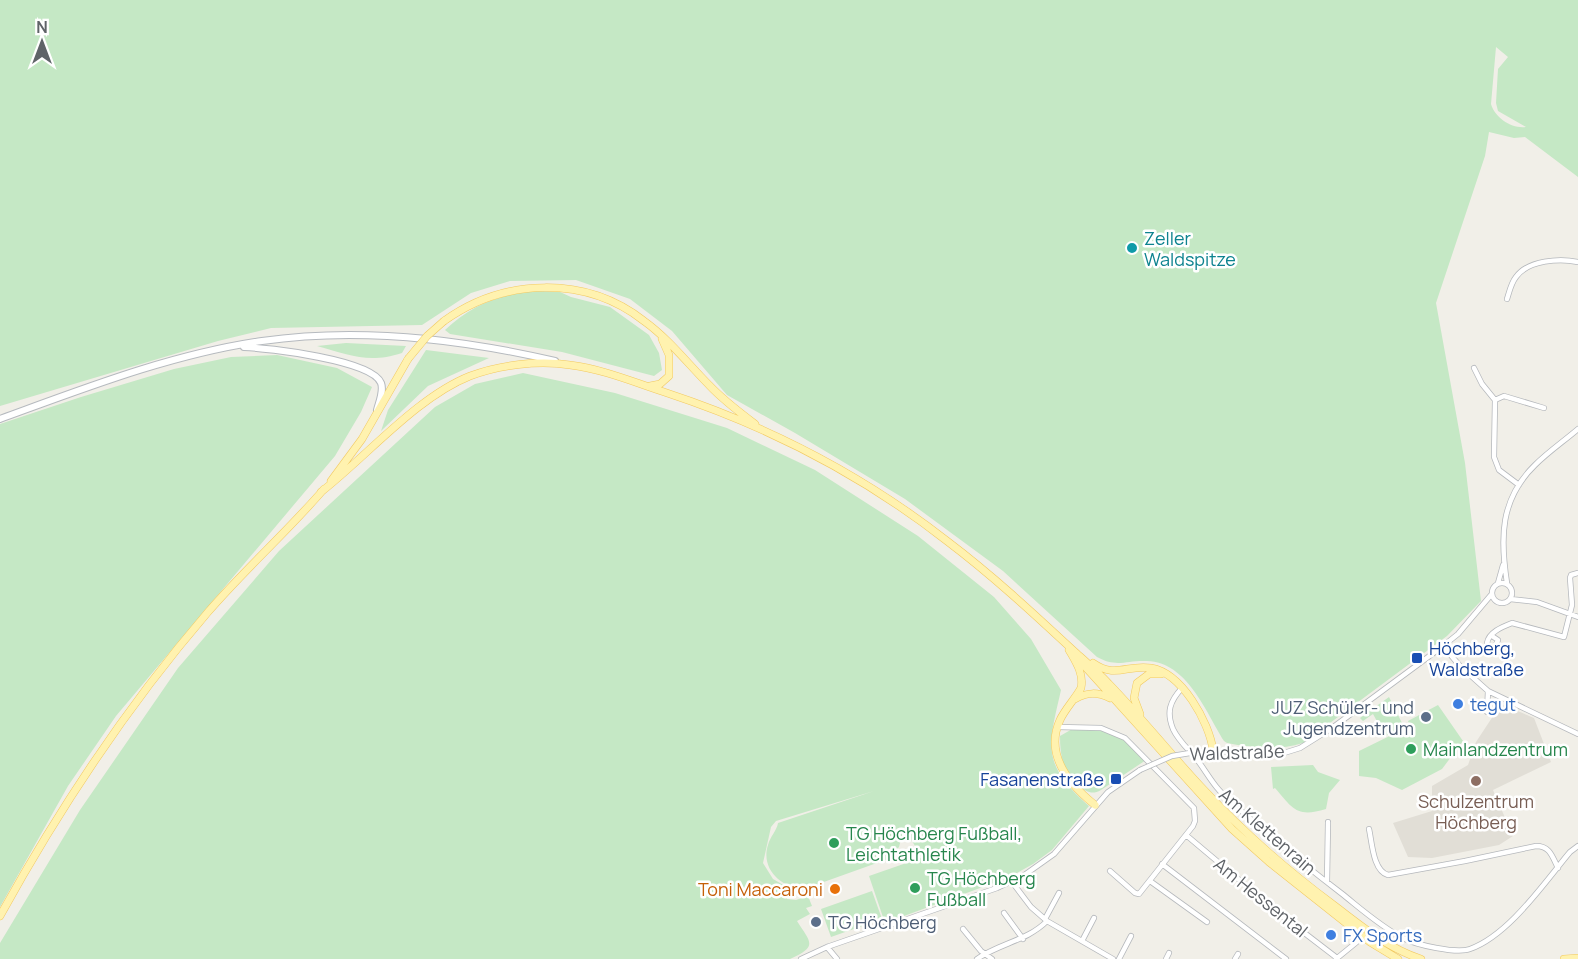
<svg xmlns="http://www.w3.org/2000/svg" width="1578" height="959" font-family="Manrope,sans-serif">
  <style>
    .education { fill: #e1ded6 }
    .green { fill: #c5e8c5; fill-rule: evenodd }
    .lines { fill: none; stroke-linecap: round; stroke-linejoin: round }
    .street-casing { stroke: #b5b8bc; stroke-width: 6 }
    .secondary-casing { stroke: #b6babf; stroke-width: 8 }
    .primary-casing { stroke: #f2c960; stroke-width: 8 }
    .street { stroke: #fff; stroke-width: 4.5 }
    .secondary { stroke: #fff; stroke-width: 6 }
    .primary { stroke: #fff2af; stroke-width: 7 }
    .street-bridge-casing { stroke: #b5b8bc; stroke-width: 6; stroke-linecap: butt }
    .primary-bridge-casing { stroke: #f2c960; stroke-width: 8; stroke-linecap: butt }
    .street-bridge { stroke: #fff; stroke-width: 4.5 }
    .primary-bridge { stroke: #fff2af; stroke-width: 7 }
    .culture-dot { fill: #0f9aa8; stroke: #fff; stroke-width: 2 }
    .transit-dot { fill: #1a4fb4; stroke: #fff; stroke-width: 2 }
    .shop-dot { fill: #3f7fe0; stroke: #fff; stroke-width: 2 }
    .service-dot { fill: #5c6f8a; stroke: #fff; stroke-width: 2 }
    .leisure-dot { fill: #2e9e5b; stroke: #fff; stroke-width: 2 }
    .education-dot { fill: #8d6e63; stroke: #fff; stroke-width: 2 }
    .food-dot { fill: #e8710a; stroke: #fff; stroke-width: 2 }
    .labels { text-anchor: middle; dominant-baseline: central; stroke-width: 5; stroke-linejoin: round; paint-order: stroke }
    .culture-label { font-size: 18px; fill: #0d838f; stroke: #fff; text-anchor: start }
    .transit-label { font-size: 18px; fill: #164399; stroke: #fff; text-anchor: start }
    .shop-label { font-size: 18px; fill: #366cbe; stroke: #fff; text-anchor: start }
    .service-label { font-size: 18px; fill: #4e5e75; stroke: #fff; text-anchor: end }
    .leisure-label { font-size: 18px; fill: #27864d; stroke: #fff; text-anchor: start }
    .street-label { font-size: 18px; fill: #5f6368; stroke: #fff }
    .education-label { font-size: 18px; fill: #785e54; stroke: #fff }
    .food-label { font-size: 18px; fill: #c56008; stroke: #fff; text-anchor: end }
  </style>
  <rect width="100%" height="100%" fill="#f1efe8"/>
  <path class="education" d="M1501 704 1534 718 1551 762 1493 790 1513 836 1499 845 1432 858 1408 857 1393 823 1432 811V786L1468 765 1476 742Z"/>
  <path class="green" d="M0 0H1578V177L1525 137 1514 138 1489 132 1485 156 1436 303 1465 463 1481 601 1447 636 1303 743C1277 751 1253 748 1227 743L1224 741C1206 712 1187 662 1147 661 1126 660 1117 668 1097 657L1003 571 905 499 795 433 727 395 672 331 630 299 576 280 510 281 471 293 422 325 271 328 218 341 0 406ZM1496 47 1508 57 1498 69 1496 103 1498 111 1526 127C1512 129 1495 118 1491 104Z
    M536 291 560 292 571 297 610 307 649 335 659 353 662 370 654 376 562 352 450 334 445 330C471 305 500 294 536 291Z
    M346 343 406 346 402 353C368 364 350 355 317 346Z
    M426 350 489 358 428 386 381 431 388 410Z
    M277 355 337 368 372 387 361 412 335 456 116 716 68 786 0 907V424L81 397 174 369 231 357Z
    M523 373 615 393 727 428 815 470 918 536 994 597 1031 639 1061 690C1048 747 1041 764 1089 806L1052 850 1033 864 1010 877 885 923 869 876 938 852V849L920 854 904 828 899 847 888 859 807 888C783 890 760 870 768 845 770 837 777 830 778 823L874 791 776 821 771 827 763 863 773 879 787 887V899L796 900 808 896 812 906 806 908 810 914 797 921C811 943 818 946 790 959H0V943L80 810 178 668 279 551 435 407 475 384Z
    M1389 697 1404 727 1385 736 1373 714 1363 721 1360 718Z
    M1438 705 1463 741 1442 769 1402 790 1376 778 1359 776V751L1410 726 1408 721Z
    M1074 728C1116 728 1115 732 1146 760L1101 790C1092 795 1087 792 1079 786 1063 773 1060 756 1060 736Z
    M1313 765 1318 772 1340 780 1329 793 1326 809C1297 818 1293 809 1275 788L1273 789 1271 767Z
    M872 891 882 919 831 937 821 909Z"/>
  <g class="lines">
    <defs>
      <path id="street" d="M1507 299C1509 293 1511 283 1516 277 1528 260 1560 258 1578 262
        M1474 368 1482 384 1495 400
        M1519 485 1499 470 1494 457 1495 400 1504 396 1544 408
        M1492 593a10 10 0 1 1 20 0a10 10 0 1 1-20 0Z
        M1498 583 1503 565
        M1507 583C1500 538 1500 499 1535 465 1548 452 1564 441 1578 429
        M1510 599 1537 602 1578 617
        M1492 636 1498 640 1495 647H1490L1487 643C1489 632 1502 627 1512 623L1564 637 1572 605 1570 578 1571 575 1578 573
        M1443 646 1460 666 1488 691 1578 734
        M1182 688C1170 701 1166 712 1173 729 1178 740 1187 748 1195 757 1204 768 1210 780 1219 790 1229 802 1242 811 1253 821 1281 846 1311 870 1341 893 1360 908 1381 927 1403 938 1416 945 1457 954 1470 949 1509 935 1544 883 1570 852L1578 846
        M1487 712 1488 691
        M1058 727 1101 728 1125 738 1194 808 1195 821 1193 826 1139 894 1135 893 1110 871
        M1202 751 1284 753 1300 748 1332 728 1443 646 1458 634 1491 595
        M1369 829C1372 842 1373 871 1388 875L1465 861 1536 846C1550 846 1552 856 1558 868
        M1186 835 1281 915 1337 958
        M1162 864 1286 959
        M1150 881 1207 922
        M1012 882 1031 907 1047 921 1113 959
        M1327 882 1328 822
        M1004 913 1023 939
        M1045 919 1059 893
        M963 929 981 951 992 959
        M1082 941 1094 918
        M827 947 837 959
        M801 959 827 947 997 888 1023 876 1054 854 1108 792 1140 770
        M977 959C1000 943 1027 941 1047 921
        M1119 959 1131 936
        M1166 959 1169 953
        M1235 959 1238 954
        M1336 959 1363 937"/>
      <path id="secondary" d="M244 347C268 348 372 360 381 383 384 391 379 402 377 410
        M0 419C85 388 172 354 262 341 358 327 461 339 555 361"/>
      <path id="primary" d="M444 321C504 278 585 275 644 321 669 339 688 364 709 385 723 400 739 412 755 424
        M650 386 660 384 669 376V355L662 339
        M331 481 362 439 408 359
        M321 492C367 456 417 397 470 376 499 365 538 360 570 365 603 369 636 383 667 393 767 426 864 476 947 541 992 575 1033 613 1075 652 1086 662 1098 672 1109 684 1142 718 1171 755 1204 790 1244 833 1288 871 1335 906 1362 927 1388 948 1421 959
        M1069 650C1076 662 1084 674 1081 688 1075 699 1065 709 1060 720 1044 755 1070 785 1095 805
        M1079 660 1232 829 1269 862 1317 900 1370 942 1398 959
        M1093 663C1116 679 1127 664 1151 668 1182 673 1209 722 1213 750
        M1075 699C1088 692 1097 692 1110 698
        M1140 714 1134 698 1137 683 1149 674H1161
        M0 916C59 809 128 705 208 612 245 569 287 532 324 489
        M1564 959 1578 958"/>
    </defs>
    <use href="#street" class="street-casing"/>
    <use href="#secondary" class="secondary-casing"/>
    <use href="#primary" class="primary-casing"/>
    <use href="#street" class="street"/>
    <use href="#secondary" class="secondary"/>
    <use href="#primary" class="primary"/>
    <defs>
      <path id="street-bridge" d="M1140 770 1172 756 1202 751"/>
      <path id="primary-bridge" d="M408 359 427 336 444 321"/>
    </defs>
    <use href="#street-bridge" class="street-bridge-casing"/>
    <use href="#primary-bridge" class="primary-bridge-casing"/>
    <use href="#street-bridge" class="street-bridge"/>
    <use href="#primary-bridge" class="primary-bridge"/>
  </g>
  <circle class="culture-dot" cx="1132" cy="248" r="6"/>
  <g class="transit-dot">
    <rect x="1411" y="652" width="12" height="12" rx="3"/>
    <rect x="1110" y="773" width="12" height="12" rx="3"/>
  </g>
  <g class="shop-dot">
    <circle cx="1458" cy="704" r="6"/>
    <circle cx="1331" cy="935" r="6"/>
  </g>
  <g class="service-dot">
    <circle cx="1426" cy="717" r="6"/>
    <circle cx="816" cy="922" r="6"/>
  </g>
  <g class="leisure-dot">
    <circle cx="1411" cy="749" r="6"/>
    <circle cx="834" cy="843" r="6"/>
    <circle cx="915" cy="888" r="6"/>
  </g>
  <circle class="education-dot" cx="1476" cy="781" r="6"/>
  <circle class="food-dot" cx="835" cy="889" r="6"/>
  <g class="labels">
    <g class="culture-label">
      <text x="1144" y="238">Zeller<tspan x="1144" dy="21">Waldspitze</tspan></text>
    </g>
    <g class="transit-label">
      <text x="1429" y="648">Höchberg,<tspan x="1429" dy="21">Waldstraße</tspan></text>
      <text x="1104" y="779" text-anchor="end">Fasanenstraße</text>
    </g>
    <g class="shop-label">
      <text x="1470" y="704">tegut</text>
      <text x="1343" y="935">FX Sports</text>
    </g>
    <g class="service-label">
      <text x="1414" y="707">JUZ Schüler- und<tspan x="1414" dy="21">Jugendzentrum</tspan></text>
      <text x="828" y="922" text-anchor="start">TG Höchberg</text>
    </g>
    <g class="leisure-label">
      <text x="1423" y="749">Mainlandzentrum</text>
      <text x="846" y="833">TG Höchberg Fußball,<tspan x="846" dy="21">Leichtathletik</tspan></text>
      <text x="927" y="878">TG Höchberg<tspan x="927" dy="21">Fußball</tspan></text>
    </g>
    <g class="street-label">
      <text transform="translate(1237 752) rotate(-2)">Waldstraße</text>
      <text transform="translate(1268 831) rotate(41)">Am Klettenrain</text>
      <text transform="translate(1261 897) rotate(39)">Am Hessental</text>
    </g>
    <g class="education-label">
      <text x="1476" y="801">Schulzentrum<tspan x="1476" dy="21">Höchberg</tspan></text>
    </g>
    <g class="food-label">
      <text x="823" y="889">Toni Maccaroni</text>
    </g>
  </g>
  <g transform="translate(42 42)" stroke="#ffffff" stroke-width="4.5" paint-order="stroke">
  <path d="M0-4.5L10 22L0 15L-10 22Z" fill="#5f6368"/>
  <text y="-9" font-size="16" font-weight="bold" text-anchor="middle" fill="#5f6368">N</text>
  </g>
</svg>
